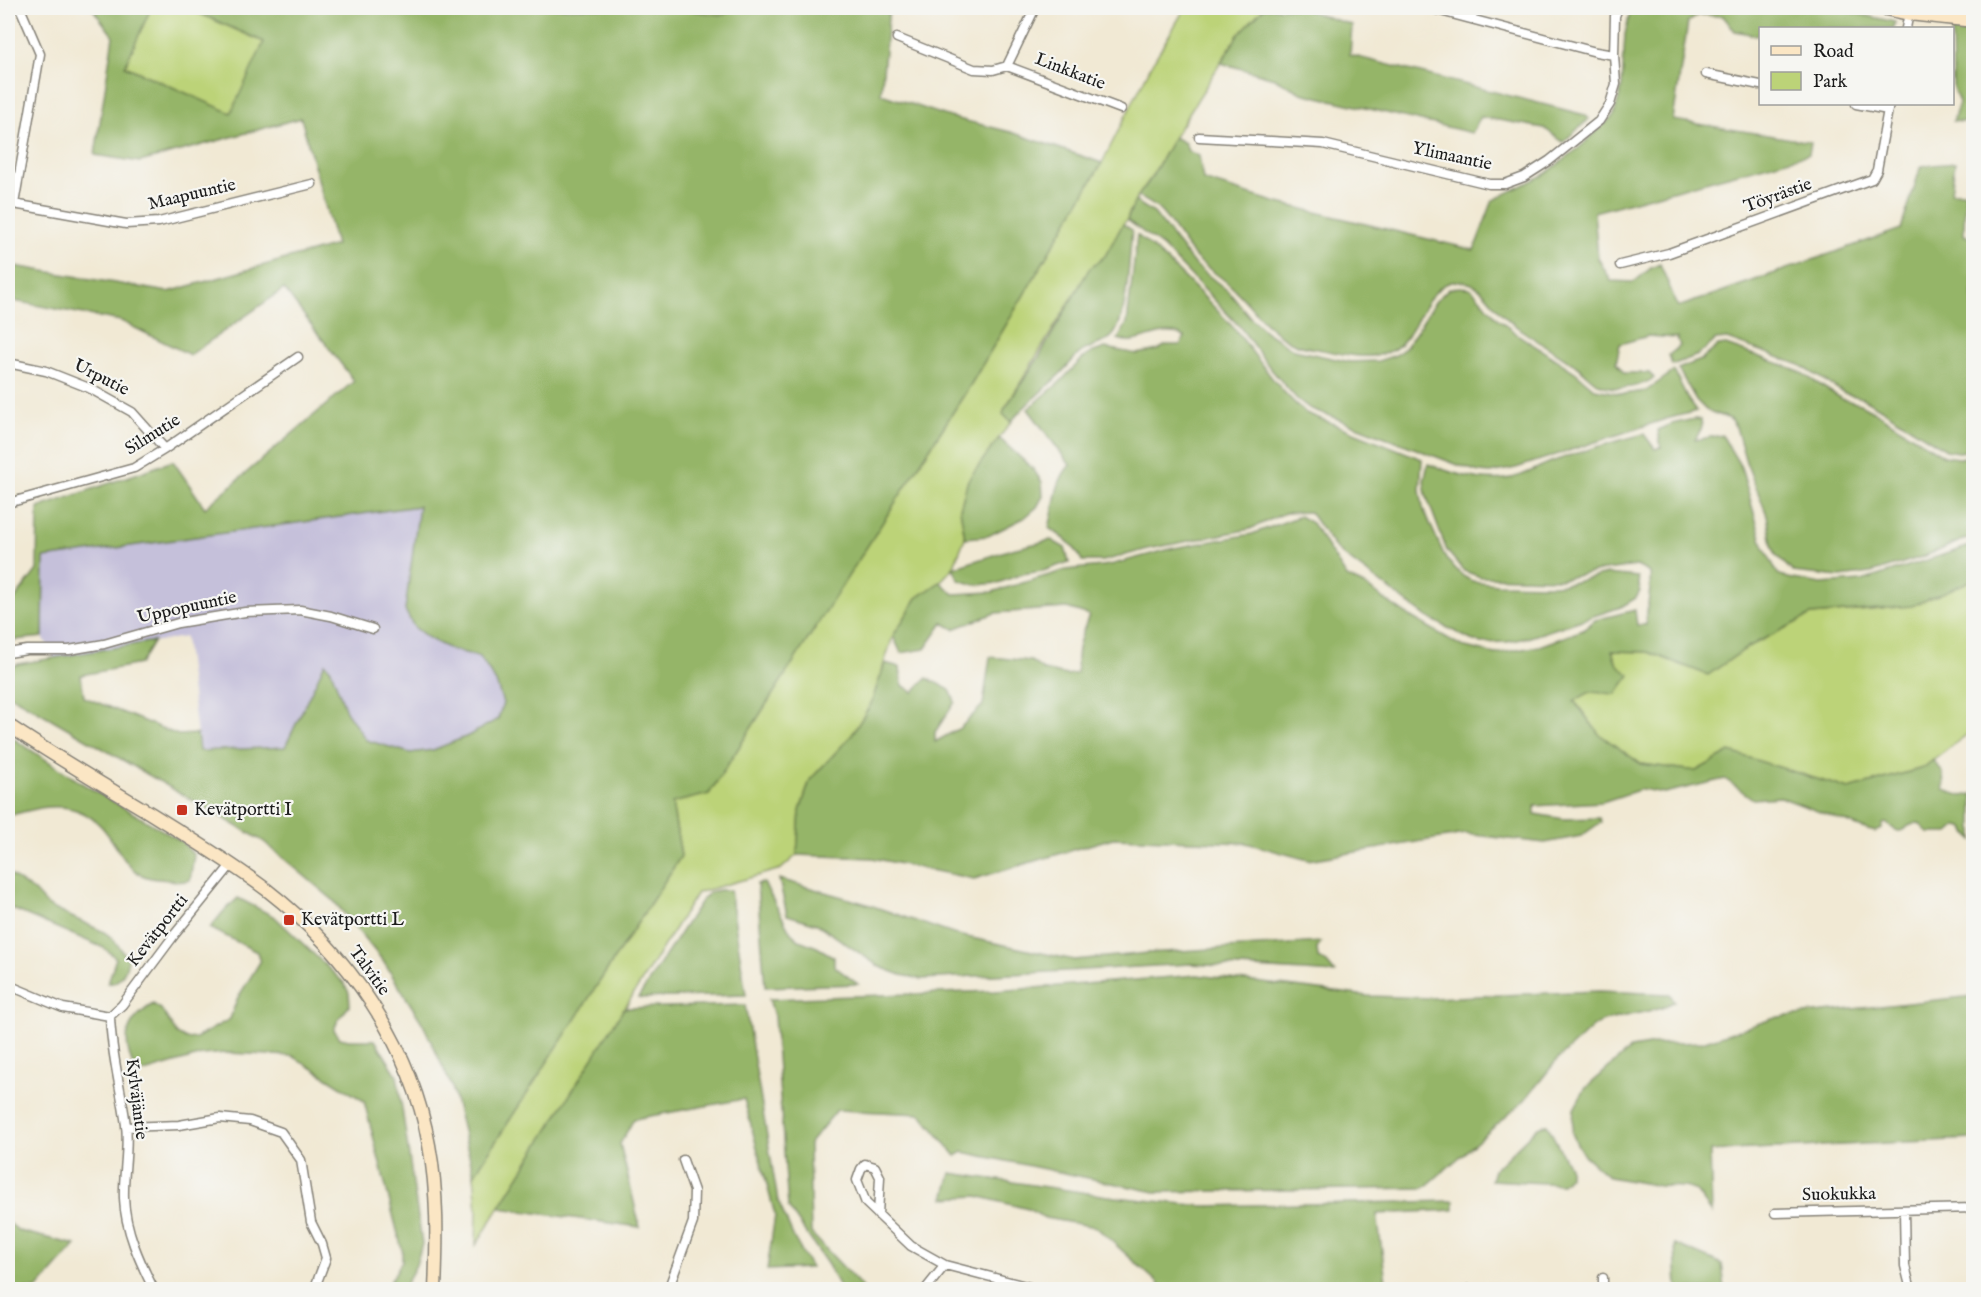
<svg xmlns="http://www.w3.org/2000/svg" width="1981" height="1297" font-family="'IM FELL English',serif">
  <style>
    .industrial { fill: #c5c0da }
    .green { fill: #bcd378; stroke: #6c784a; stroke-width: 1.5 }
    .forest { fill: #95b568; stroke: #586842; stroke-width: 1.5 }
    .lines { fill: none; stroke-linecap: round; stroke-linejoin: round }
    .street-casing { stroke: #868278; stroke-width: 11 }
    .secondary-casing { stroke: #868278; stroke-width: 15 }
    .street { stroke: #fff; stroke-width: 8 }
    .secondary { stroke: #fbe6c4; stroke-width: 12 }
    .poi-dot { fill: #c8321e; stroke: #f6f6f2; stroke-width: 2 }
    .labels { text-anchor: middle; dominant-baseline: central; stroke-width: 4.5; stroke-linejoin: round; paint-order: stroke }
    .street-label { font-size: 18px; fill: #1c1c1c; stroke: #f6f6f2 }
    .poi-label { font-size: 18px; fill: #1c1c1c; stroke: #f6f6f2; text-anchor: start }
  </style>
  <rect width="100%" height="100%" fill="#f6f6f2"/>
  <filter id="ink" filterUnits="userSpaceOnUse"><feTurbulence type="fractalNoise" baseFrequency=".0167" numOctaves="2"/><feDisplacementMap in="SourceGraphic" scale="12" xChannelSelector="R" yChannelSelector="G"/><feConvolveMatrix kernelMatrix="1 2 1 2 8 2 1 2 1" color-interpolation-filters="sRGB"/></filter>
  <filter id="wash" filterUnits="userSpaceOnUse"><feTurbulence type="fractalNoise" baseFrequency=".008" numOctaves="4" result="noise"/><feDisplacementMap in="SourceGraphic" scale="24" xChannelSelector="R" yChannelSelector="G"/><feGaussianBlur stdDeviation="1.35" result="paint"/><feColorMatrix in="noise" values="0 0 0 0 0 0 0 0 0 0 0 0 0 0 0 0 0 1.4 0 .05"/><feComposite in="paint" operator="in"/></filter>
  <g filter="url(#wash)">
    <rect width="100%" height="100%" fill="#f1e9d4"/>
    <path class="industrial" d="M420 506 405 610 450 649 480 656 496 682 504 703 498 719 468 736 433 750 410 753 366 740 346 711 331 670 285 747 199 751 185 637 54 657 43 637 44 558Z"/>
    <path class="green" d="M151 8H187L264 42 232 114 125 66Z
      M692 8H764L735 9 723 15 694 11Z
      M1185 8H1264L1238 35 1174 137 1150 179 1138 196 1128 215 1127 220 1123 224 1105 256 1089 270 1005 408 1004 414 1011 422 968 480 960 509 965 538 953 568 940 582 917 598 893 636 871 704 851 736 810 780 800 811 797 855 781 869 697 893 476 1245 477 1211 474 1175 681 856 672 803 709 794 971 384 1102 163 1152 64Z
      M1973 580V730L1923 768 1849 789 1730 752 1696 771 1641 764 1599 734 1574 700 1590 692 1617 664 1611 651 1648 652 1708 675 1748 647 1811 615 1882 609Z"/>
    <path class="forest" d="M92 8H151L125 66 231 113 264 42 187 8H692L694 11 723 15 735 9 764 8H889L881 94 950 117 1011 132 1102 163 971 384 709 794 672 803 681 856 474 1175 452 1087 423 1024 383 961 333 900 263 841 8 694V668L18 664 154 641 140 664 81 675 84 697 178 735 197 734 199 751 285 747 325 663 331 670 346 711 366 740 410 753 433 750 468 736 498 719 503 703 496 682 480 657 450 649 430 639 414 627 405 610 419 506 44 558 43 637 15 640 8 644V608L37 570 38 508 173 461 205 508 354 381 284 289 190 355 121 321 8 300V265L168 292 336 245 301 118 140 162 95 155 113 36Z
      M1264 8H1299L1352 25 1350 55 1585 115 1589 119 1563 142 1544 128 1481 117 1472 133 1301 93 1274 78 1221 63 1238 35Z
      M1631 8H1832L1895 22 1894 28H1760V36L1735 31 1723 16 1699 15 1688 22 1673 120 1811 142 1809 154 1594 212 1598 258 1611 281 1634 282 1651 268 1660 264 1678 307 1901 229 1921 166 1955 163 1951 192H1965L1964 235 1973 239V450L1959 452 1946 450 1878 407 1862 398 1844 393 1800 365 1727 339 1716 340 1698 355 1672 365 1669 355 1680 346 1677 338 1648 336 1620 344 1616 363 1624 373H1649L1654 378C1639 388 1614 392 1597 383 1590 379 1584 371 1576 366 1552 348 1523 335 1502 314 1492 304 1483 287 1469 283 1426 270 1421 334 1393 350 1371 362 1341 354 1318 349 1311 348 1302 347 1295 344 1268 332 1253 307 1232 287 1221 276 1207 269 1196 258 1182 243 1172 222 1157 208 1151 203 1144 200 1138 196L1150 180 1174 137 1185 143 1188 151 1199 156 1203 180 1274 202 1474 250 1493 200 1545 174 1580 147 1614 115 1622 86 1625 34Z
      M1952 29 1973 30V123L1953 121 1959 103 1953 87Z
      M1135 201 1154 213 1194 264 1228 291 1250 317 1266 332 1294 350 1350 362 1378 361 1396 355 1407 346 1435 302 1448 289 1459 287 1470 288 1478 296 1497 318 1517 334 1575 372 1595 389 1623 394 1646 391 1674 371 1689 401 1697 411 1666 419 1516 468 1490 473 1479 472 1458 465 1309 408 1296 398 1270 368 1240 327 1200 285 1163 247 1127 220Z
      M1123 224 1132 230C1129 255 1128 315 1114 334 1106 345 1089 345 1079 354 1071 361 1065 370 1057 377 1041 393 1025 404 1011 422L1003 414 1005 408 1039 357 1089 269 1105 256Z
      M1137 235C1163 255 1185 278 1208 301 1218 311 1228 321 1237 332 1259 360 1278 390 1306 413L1422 459 1420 490 1423 508 1446 559 1463 576 1472 581 1497 584 1554 585 1571 583 1606 574 1638 577 1640 591 1636 598 1621 607 1527 638 1507 642 1481 643 1471 640 1427 617 1343 555 1333 545 1310 512 1285 513 1250 529 1148 549 1103 561H1082C1075 545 1063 537 1049 528 1055 507 1054 482 1070 465L1028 409 1060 382 1083 358 1091 353 1105 348 1137 354 1158 350 1166 345H1180L1185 337C1160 323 1141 348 1118 339L1127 323Z
      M1726 345 1797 370 1842 399 1860 404 1875 412 1944 456 1959 458 1973 456V538L1963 540 1925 556 1871 573 1840 577 1793 572 1776 555 1772 545 1767 515 1746 462 1736 427 1730 419 1706 410 1696 400 1678 369 1701 360 1718 346Z
      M1694 419 1701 420 1702 427 1695 440 1722 435 1741 467 1763 545 1778 574 1788 578 1821 584 1862 581 1973 545V580L1912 606 1811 615 1748 647 1708 675 1648 652 1612 651 1617 664 1630 675 1616 694 1590 692 1574 701 1599 734 1641 764 1696 771 1730 752 1849 789 1923 768 1933 760 1943 773 1944 790 1962 796 1973 794V840L1963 827 1957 826 1949 833H1928L1919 823C1899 825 1906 840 1886 823L1883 824 1882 829 1876 832 1868 830 1780 797 1753 799 1725 779 1664 793 1642 789 1602 802 1535 806V814L1564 819 1599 818 1601 822 1581 836 1545 843 1465 834 1308 860 1246 843 1113 838 974 879 872 858 797 855 800 811 810 780 851 736 871 704 885 663 900 667 902 685 913 692 927 678 950 690 955 702 935 732V742L960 728 983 705 990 657 1031 661 1043 670 1067 675 1077 673C1076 645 1080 640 1089 615L1067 608 995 613 954 629 943 623 925 649 901 653 893 636 917 598 940 582 954 594 992 592 1066 570 1110 565 1174 548 1252 534 1300 516 1312 523 1347 577 1364 585 1406 614 1461 646 1495 654 1539 646 1583 630 1595 620 1635 610 1637 625H1646C1646 607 1652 591 1650 573L1637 566 1604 570 1562 579 1481 577 1464 571 1447 551 1426 495 1424 481 1428 464C1452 473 1478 482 1504 479 1521 478 1535 468 1551 462 1582 451 1612 442 1644 434L1655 449 1661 447 1658 430 1672 424Z
      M999 438 1033 469 1042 482 1043 496 1037 507 1024 518 988 536 965 538 960 509 968 480Z
      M1051 540 1065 548 1069 562 1043 571 1022 574 998 583 975 585 959 580 953 568 1012 549Z
      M8 735 83 784 181 841 194 855 190 880C182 883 175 881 167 880 160 879 151 879 144 876 115 864 116 824 76 810 52 802 31 810 8 816Z
      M8 873 34 891 45 903 52 908 104 932 112 938 128 958C127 969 120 985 108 983L116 958 104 948 8 907Z
      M779 879 867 904 953 934 1074 960 1148 953 1321 942 1317 948 1318 958 1327 963 1335 973 1191 964 922 979 901 975 880 967 817 924 787 915Z
      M764 883 791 933 799 940 817 947 834 957V966L858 984 765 987 757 884Z
      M720 890H730L746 995 638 998 701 901 710 892Z
      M238 898 275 917 344 983 349 993 350 1005 338 1020 334 1030 340 1038 349 1040H375L397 1075 422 1244 416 1265 403 1289H386L402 1261V1250L364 1101 293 1056 226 1053 202 1055 144 1072 135 1071C122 1040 123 1023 153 1004L161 1009 177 1034 186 1039 196 1038 230 1019 237 999 260 962 257 952 210 928 223 912Z
      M1197 975 1368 996 1432 998 1599 991 1670 994 1674 1001 1662 1008 1603 1021 1594 1026 1557 1060 1524 1101 1424 1188 1155 1192 963 1152 956 1156 921 1114 837 1110 809 1144 811 1233 864 1289H840L828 1265 788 1207 774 1016 769 999 996 991Z
      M1973 996V1139L1710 1151 1712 1213 1696 1191 1685 1187 1660 1186 1609 1177 1583 1154 1577 1144 1572 1133 1574 1109 1585 1089 1631 1048 1655 1044 1702 1042 1778 1017Z
      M745 1005 778 1201 794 1238 811 1268 767 1270 775 1215 744 1099 634 1119 620 1144 640 1227 499 1208 624 1008Z
      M1547 1124 1569 1167V1177L1562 1184 1491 1180 1494 1170 1538 1127Z
      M951 1173 1115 1197 1203 1206 1454 1201V1210L1377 1214 1387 1289H1161L1158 1283 1096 1227 1045 1218 1028 1209 977 1196 944 1198Z
      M8 1222 19 1231 76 1245 37 1289H8Z
      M1675 1244 1722 1264 1725 1289H1677Z
      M1973 1281V1285L1965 1289 1865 1290Z"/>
  </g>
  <g filter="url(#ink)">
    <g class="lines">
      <defs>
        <path id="street" d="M1429 8 1596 52 1614 55
          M1906 28 1910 8
          M897 38 974 69 993 70 1007 66 1035 8
          M1007 66 1121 109
          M1706 74 1760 85
          M1856 104 1888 110
          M1199 137 1323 144 1489 184H1505L1524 177 1549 161 1599 121 1610 104 1616 84 1614 55 1615 16 1618 8
          M8 203 126 224 159 222 312 184
          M14 204 40 54 21 10 18 8
          M1620 265 1669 253 1872 179 1877 170 1889 104
          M8 363 46 371 89 388 132 412 165 449
          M8 503 134 468 165 449 298 357
          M8 653 27 650H69L104 644 178 623 245 612 300 610 331 616 373 629
          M8 985 63 1008 110 1016
          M110 1016C111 1053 121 1088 126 1125 129 1149 123 1174 124 1198 125 1230 140 1262 154 1290
          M110 1016 122 1005 175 934 231 865
          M126 1127 179 1125 220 1118 250 1121 281 1132 301 1160 311 1222 322 1244 326 1258 314 1290
          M1904 1210 1905 1266 1911 1290
          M1775 1213 1974 1208
          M878 1215 880 1177 875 1167 865 1164 861 1169 857 1180 866 1203 911 1246 945 1265 1041 1290
          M1603 1278V1290
          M668 1290 693 1222 694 1191 683 1160
          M925 1290 945 1265
          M1468 1290V1289"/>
        <path id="secondary" d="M1881 8 1909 14 1974 21
          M8 725C54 756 102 784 150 813 190 838 230 862 267 890 348 953 411 1044 429 1145 438 1193 437 1241 435 1290"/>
      </defs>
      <use href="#street" class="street-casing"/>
      <use href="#secondary" class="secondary-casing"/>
      <use href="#street" class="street"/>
      <use href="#secondary" class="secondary"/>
    </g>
  </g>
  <g class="poi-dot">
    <rect x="176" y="804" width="12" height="12" rx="3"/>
    <rect x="283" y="914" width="12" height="12" rx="3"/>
  </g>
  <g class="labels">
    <g class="street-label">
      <text transform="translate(1070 72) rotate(21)">Linkkatie</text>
      <text transform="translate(1452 157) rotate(12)">Ylimaantie</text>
      <text transform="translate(192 195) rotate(-13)">Maapuuntie</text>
      <text transform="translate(1778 196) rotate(-20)">Töyrästie</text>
      <text transform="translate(101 378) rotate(27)">Urputie</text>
      <text transform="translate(153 435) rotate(-32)">Silmutie</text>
      <text transform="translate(187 608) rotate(-12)">Uppopuuntie</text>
      <text transform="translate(158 931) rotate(-52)">Kevätportti</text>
      <text transform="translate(369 971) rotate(54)">Talvitie</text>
      <text transform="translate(136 1099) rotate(83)">Kylväjäntie</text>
      <text transform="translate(1839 1195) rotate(-1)">Suokukka</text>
    </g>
    <g class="poi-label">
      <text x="194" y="810">Kevätportti I</text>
      <text x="301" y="920">Kevätportti L</text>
    </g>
  </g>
  <rect width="1981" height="1297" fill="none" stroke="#f6f6f2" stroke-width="30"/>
  <rect x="1759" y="27" width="195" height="78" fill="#f6f6f2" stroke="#9f9f9c" stroke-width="1.5"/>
  <rect x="1771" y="46" width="30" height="9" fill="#fbe6c4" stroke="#9f9f9c" stroke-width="1.5"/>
  <text x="1813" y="57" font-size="18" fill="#1c1c1c">Road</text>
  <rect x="1771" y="72" width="30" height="18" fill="#bcd378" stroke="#9f9f9c" stroke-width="1.5"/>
  <text x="1813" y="87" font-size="18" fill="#1c1c1c">Park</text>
</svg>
